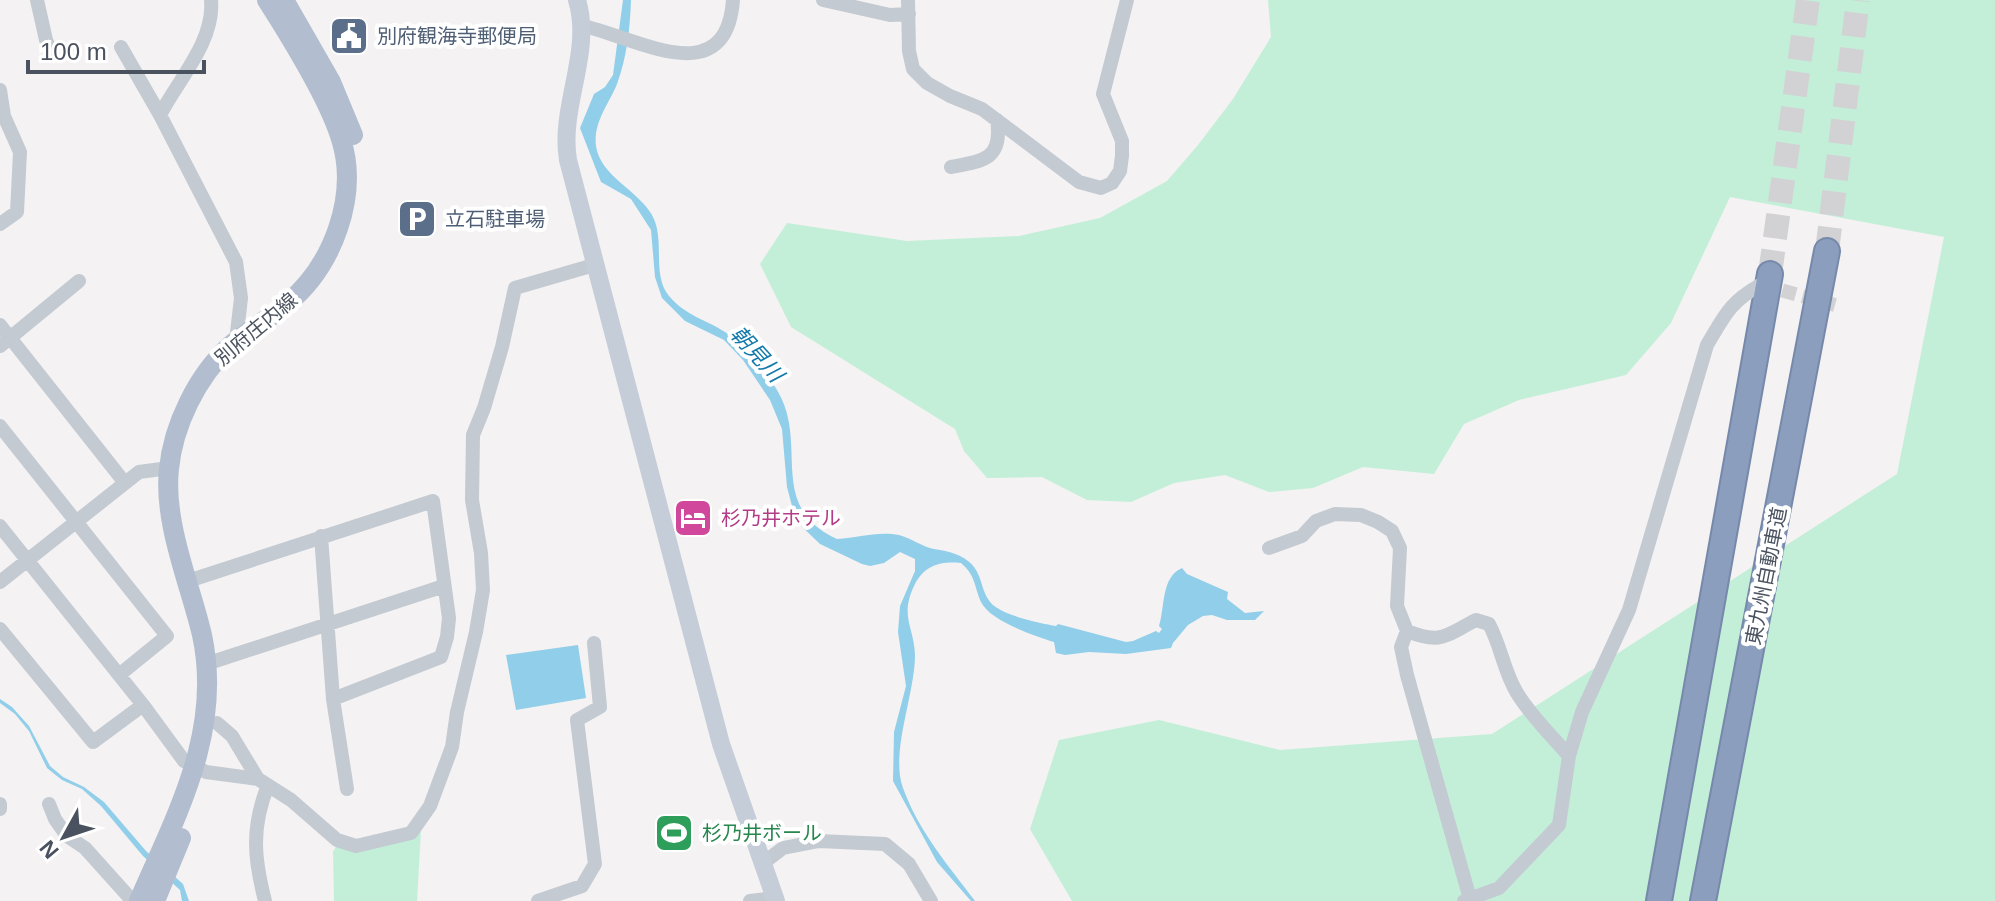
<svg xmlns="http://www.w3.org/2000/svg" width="1995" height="901" font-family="Arial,'Noto Sans JP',sans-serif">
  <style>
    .green { fill: #c3efd9 }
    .water { fill: #91ceea }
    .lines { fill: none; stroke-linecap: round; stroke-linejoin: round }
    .street-tunnel { stroke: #d2d2d5; stroke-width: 14; stroke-dasharray: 14 7; stroke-linecap: butt }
    .highway-tunnel { stroke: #d2d2d5; stroke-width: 24; stroke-dasharray: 24 12; stroke-linecap: butt }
    .highway-casing { stroke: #7689aa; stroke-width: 28 }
    .street { stroke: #c3cad2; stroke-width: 14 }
    .secondary { stroke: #c5cdd9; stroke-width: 18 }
    .primary { stroke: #b2becf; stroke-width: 20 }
    .highway { stroke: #8b9ebe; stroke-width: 24 }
    .labels { text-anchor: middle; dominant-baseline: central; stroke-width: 8; stroke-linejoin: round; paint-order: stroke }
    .service-label { font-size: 20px; fill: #4e5e75; stroke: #fff; text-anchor: start }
    .street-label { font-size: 20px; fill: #4a525f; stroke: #fff }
    .hotel-label { font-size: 20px; fill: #b23c85; stroke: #fff; text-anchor: start }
    .leisure-label { font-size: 20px; fill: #27864d; stroke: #fff; text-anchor: start }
    .water-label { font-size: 22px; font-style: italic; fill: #1179ab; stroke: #fff }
  </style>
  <rect width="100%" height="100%" fill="#f4f2f2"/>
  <path class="green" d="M1268 0H1995V901H1072L1030 829 1059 740 1159 720 1280 750 1492 734 1897 474 1944 237 1730 197 1671 323 1626 375 1519 400 1464 424 1434 474 1363 467 1313 488 1269 492 1225 475 1174 483 1131 502 1087 500 1042 477 987 478 964 451 955 429 791 327 760 264 787 223 907 241 1019 236 1100 218 1167 181 1198 145 1233 99 1271 37Z
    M421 830 417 901H334L333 852 337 845Z"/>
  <path class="water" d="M623 0H631C630 28 627 57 617 84 609 104 593 122 596 146 600 176 638 190 652 215 666 240 651 274 669 296 686 316 705 319 725 332 745 344 765 370 777 390 810 444 765 506 837 539 858 538 877 531 899 535 911 538 923 547 934 549 946 551 958 553 968 561 982 572 980 586 988 599 996 615 1040 623 1056 626L1058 624 1126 642 1133 641 1156 631 1159 633 1162 629 1159 626C1165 607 1161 577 1182 568L1187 574 1228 592 1227 599 1245 613 1264 611 1255 620H1227L1212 615 1203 616 1188 625 1173 643 1171 648 1126 654 1089 652 1065 655 1056 653 1054 642C1035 636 990 621 981 602 974 586 976 576 961 563 941 561 925 565 915 584 899 616 914 626 915 655 915 694 890 753 903 788 919 832 948 865 975 901H971L937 862 893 781 894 732 906 686 898 632 900 606 915 571V559L900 552 884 563 870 566 862 564 820 544 796 521 787 487 782 429 770 400 743 360 724 340 685 321 662 298 655 277 651 230 631 199 601 182 580 128 594 94 605 87 613 75Z
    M578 645 586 698 516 710 506 655Z
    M0 699 12 707 29 726 50 766 63 777 84 787 104 802 146 851 183 884 189 901H182L180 890 143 856 101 806 82 789 62 780 47 768 29 731 15 714 0 703Z"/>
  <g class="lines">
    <path class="street-tunnel" d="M1762 285 1835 305"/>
    <path class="highway-tunnel" d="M1827 251 1858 0
      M1770 274 1808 0"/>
    <defs>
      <path id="highway" d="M1659 901 1770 274
        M1703 901 1827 251"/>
    </defs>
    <use href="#highway" class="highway-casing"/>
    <path class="street" d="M37 0 46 40 52 54
      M211 0C215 41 178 80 160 115L236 262 241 298 236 341
      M823 0 890 15 909 14
      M908 0 909 51 913 69 927 83 950 96 982 109 1079 182 1101 188 1112 183 1120 171 1122 156V141L1103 94 1127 0
      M583 26C635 37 726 94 733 0
      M121 47 160 115
      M0 90 4 116 20 152 17 212 0 224
      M951 167C984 161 1003 159 997 120
      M0 325 125 483
      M0 346 79 281
      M0 426 167 636 119 675
      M0 526 143 705 184 761 206 772 258 779 291 800 337 840 356 846 411 833 430 806 452 747 457 712 476 632 483 590 481 553 472 500 473 435 484 408 502 347 515 288 594 265
      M321 536 333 699 347 789
      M1269 548 1302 536 1316 521 1335 514 1361 515 1378 522 1392 531 1400 548 1397 606 1407 631C1442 645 1446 635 1476 620L1489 624C1501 646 1504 672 1517 693 1531 716 1552 736 1569 756
      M188 581 433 501 449 618 447 637 441 657 333 699
      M0 582 139 472 169 468
      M0 629 93 742 143 705
      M1407 631 1401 647 1407 675 1470 899
      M206 664 444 586
      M217 723 232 736 258 779
      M0 804V809
      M49 804 55 819 67 836 85 848 129 897 140 901
      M762 864 783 848 819 841 885 844 909 864 931 901
      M265 901C254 858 251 828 268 785
      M538 901 582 886 595 864 577 720 600 707 594 643
      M750 901 775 898
      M1464 901 1499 888 1559 825 1569 756 1582 712 1629 610 1707 345C1725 315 1729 303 1760 285"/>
    <path class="secondary" d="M577 0C593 52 559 107 568 160L721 744 776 901"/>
    <path class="primary" d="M284 0 331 82 353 135
      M139 901C176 815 223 732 202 635 190 584 163 522 169 469 173 426 197 376 230 346 248 330 270 319 288 303 333 265 359 196 341 139 329 98 290 36 267 0
      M155 901 181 838"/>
    <use href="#highway" class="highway"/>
  </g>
  <defs>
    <symbol id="civic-square" viewBox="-11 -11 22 22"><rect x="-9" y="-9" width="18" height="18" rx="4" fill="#5c6f8a" stroke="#fff"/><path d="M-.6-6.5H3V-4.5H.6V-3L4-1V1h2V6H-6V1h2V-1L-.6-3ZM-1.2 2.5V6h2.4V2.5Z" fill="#fff"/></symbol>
    <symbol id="parking-square" viewBox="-11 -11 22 22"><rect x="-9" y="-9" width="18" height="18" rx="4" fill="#5c6f8a" stroke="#fff"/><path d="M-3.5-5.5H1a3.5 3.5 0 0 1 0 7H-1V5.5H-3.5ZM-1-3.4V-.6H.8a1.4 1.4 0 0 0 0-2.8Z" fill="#fff"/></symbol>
    <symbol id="hotel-square" viewBox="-11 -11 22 22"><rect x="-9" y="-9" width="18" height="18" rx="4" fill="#d1479c" stroke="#fff"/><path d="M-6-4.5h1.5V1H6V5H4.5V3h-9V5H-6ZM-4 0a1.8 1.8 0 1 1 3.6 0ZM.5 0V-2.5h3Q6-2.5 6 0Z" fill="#fff"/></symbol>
    <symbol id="stadium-square" viewBox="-11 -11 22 22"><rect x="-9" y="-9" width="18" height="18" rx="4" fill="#2e9e5b" stroke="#fff"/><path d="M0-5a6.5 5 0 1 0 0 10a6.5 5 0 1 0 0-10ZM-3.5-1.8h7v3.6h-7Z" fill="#fff"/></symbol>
  </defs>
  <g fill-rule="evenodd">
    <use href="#civic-square" x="327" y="14" width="44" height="44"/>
    <use href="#parking-square" x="395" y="197" width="44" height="44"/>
    <use href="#hotel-square" x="671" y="496" width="44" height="44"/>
    <use href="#stadium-square" x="652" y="811" width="44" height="44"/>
  </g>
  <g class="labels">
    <g class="service-label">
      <text x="377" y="36">別府観海寺郵便局</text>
      <text x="445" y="219">立石駐車場</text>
    </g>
    <g class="street-label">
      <text transform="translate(256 329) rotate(-40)">別府庄内線</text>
      <text transform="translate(1766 576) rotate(-79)">東九州自動車道</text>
    </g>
    <g class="hotel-label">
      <text x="721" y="518">杉乃井ホテル</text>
    </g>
    <g class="leisure-label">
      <text x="702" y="833">杉乃井ボール</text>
    </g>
    <g class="water-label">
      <text transform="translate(757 354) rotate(48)">朝見川</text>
    </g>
  </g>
  <g transform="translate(64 837) rotate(230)" stroke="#ffffff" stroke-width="6" paint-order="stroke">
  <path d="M0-6L14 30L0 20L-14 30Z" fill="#4a525f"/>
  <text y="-12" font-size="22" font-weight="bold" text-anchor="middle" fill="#4a525f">N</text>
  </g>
  <path d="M28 60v12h176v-12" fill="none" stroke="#4a525f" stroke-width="4"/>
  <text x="40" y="60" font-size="24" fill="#4a525f" stroke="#ffffff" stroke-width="6" paint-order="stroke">100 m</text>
</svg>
